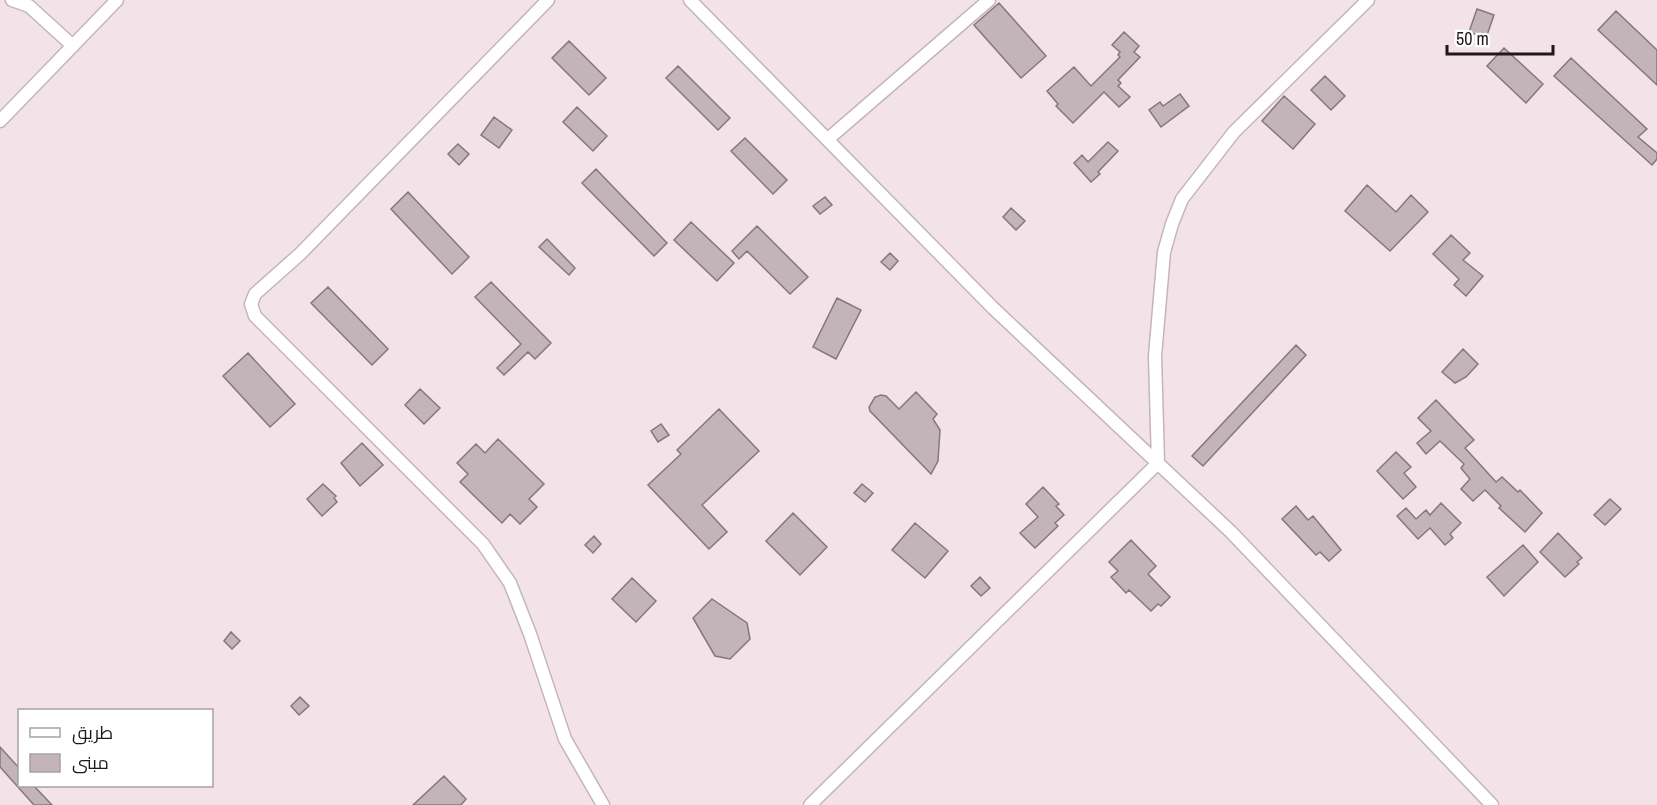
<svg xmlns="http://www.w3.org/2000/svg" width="1657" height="805" font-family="'Archivo Narrow',Cairo,sans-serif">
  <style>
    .building { fill: #c3b4b9; stroke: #85777c; stroke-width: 1.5 }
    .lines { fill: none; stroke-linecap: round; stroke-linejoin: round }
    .street-casing { stroke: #c4b5ba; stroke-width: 15 }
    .street { stroke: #fff; stroke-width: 12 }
  </style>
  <rect width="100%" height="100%" fill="#f3e3e8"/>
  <path class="building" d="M999 3 1046 56 1021 78 974 25Z
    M1477 9 1494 15 1486 38 1469 32Z
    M1616 11 1657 50V85L1598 30Z
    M1124 32 1139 46 1134 52 1140 57 1118 80 1121 83 1118 86 1130 97 1119 107 1104 92 1073 123 1056 106 1058 104 1047 91 1074 67 1091 86 1120 57 1118 55 1120 52 1112 45Z
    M569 41 606 78 589 95 552 58Z
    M1504 48 1543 84 1526 103 1487 66Z
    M1571 58 1647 129 1638 137 1657 153V159L1652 165 1554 76Z
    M678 66 730 118 718 130 666 78Z
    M1325 76 1345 96 1331 110 1311 90Z
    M1180 94 1189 106 1161 127 1149 110 1160 102 1163 106Z
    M1284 96 1315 124 1293 149 1262 121Z
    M577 107 607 136 593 151 563 122Z
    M494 117 512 130 499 148 481 135Z
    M745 138 787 180 773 194 731 151Z
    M1108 142 1118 151 1098 172 1100 174 1091 182 1074 163 1082 155 1088 162Z
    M458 144 469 154 459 165 448 154Z
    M596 169 667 243 654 256 582 183Z
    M1367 185 1396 212 1411 195 1428 212 1390 251 1345 211Z
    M408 192 469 257 452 274 391 209Z
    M825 197 832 205 820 214 813 206Z
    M1011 208 1025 221 1016 230 1003 217Z
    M691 222 734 263 717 281 674 240Z
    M757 226 808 277 790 294 747 251 739 259 732 251Z
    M1451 235 1470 253 1463 260 1483 276 1466 296 1454 285 1459 279 1433 254Z
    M547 239 575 268 569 275 539 247Z
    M890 253 898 261 890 270 881 262Z
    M491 282 551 343 535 359 528 352 504 375 497 368 521 344 475 297Z
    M328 287 388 349 372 365 311 303Z
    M837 298 861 310 836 359 813 347Z
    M1296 345 1306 355 1203 466 1192 456Z
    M1463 349 1478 364 1466 377 1455 383 1442 372Z
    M248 353 295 404 270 427 223 376Z
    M420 389 440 408 424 424 405 405Z
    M916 392 937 414 933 419 940 430 938 461 931 474 870 411 869 407 875 397 881 395 886 396 899 409Z
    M1436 400 1474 440 1465 448 1496 482 1502 477 1518 492 1520 490 1542 513 1525 532 1499 508 1501 506 1485 490 1473 501 1461 489 1470 479 1461 468 1464 464 1440 441 1426 454 1417 443 1431 431 1418 418Z
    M719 409 759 451 702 505 727 532 709 549 648 485 681 454 677 450Z
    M661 424 669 435 658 442 651 431Z
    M498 439 544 484 529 499 537 507 520 524 510 514 502 523 460 482 468 474 457 463 476 444 485 453Z
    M362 443 383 465 360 486 341 463Z
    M1396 452 1411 467 1404 473 1416 487 1403 499 1377 471Z
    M323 484 336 496 334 498 337 502 322 516 307 499Z
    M862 484 873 493 865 502 854 493Z
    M1043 487 1059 504 1056 506 1064 515 1055 523 1058 526 1035 548 1020 533 1038 517 1026 504Z
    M1610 499 1621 509 1605 525 1594 515Z
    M1441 503 1461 523 1450 534 1453 538 1445 545 1430 528 1418 539 1397 516 1406 508 1416 519 1426 510 1430 515Z
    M1296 506 1308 520 1313 516 1341 550 1329 561 1320 552 1316 555 1282 519Z
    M793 513 827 547 800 575 766 541Z
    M915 523 948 551 925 578 892 550Z
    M1558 533 1582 558 1577 562 1579 564 1565 577 1540 552Z
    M594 536 601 544 593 553 585 545Z
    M1131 540 1156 566 1148 574 1170 597 1161 606 1158 604 1151 611 1129 590 1126 593 1111 577 1118 571 1109 562Z
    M1523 545 1538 562 1504 596 1487 577Z
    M980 577 990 588 981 596 971 586Z
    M632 578 656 601 636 622 612 599Z
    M712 599 747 623 750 639 730 659 715 656 693 618Z
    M231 632 240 641 232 649 224 641Z
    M300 697 309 706 299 715 291 706Z
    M0 747 20 769V786H34L52 805H34L0 767Z
    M444 776 466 799 461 805H413Z"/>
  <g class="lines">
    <defs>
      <path id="street" d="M12 0 29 6 73 46
        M548 0 300 254 255 294 251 304 255 316 483 544 510 583 530 634 565 739 603 805
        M690 0 993 308 1231 532 1492 805
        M0 121 117 0
        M828 139 989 0
        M810 805 1158 463 1155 356 1164 252 1172 224 1182 199 1234 132 1368 0"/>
    </defs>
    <use href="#street" class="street-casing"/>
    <use href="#street" class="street"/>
  </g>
  <rect x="18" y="709" width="195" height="78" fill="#ffffff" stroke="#a5a3a3" stroke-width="1.5"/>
  <rect x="30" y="728" width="30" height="9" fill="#ffffff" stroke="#a5a3a3" stroke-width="1.5"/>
  <text x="72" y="739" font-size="18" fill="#1d181a">طريق</text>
  <rect x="30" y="754" width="30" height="18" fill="#c3b4b9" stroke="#a5a3a3" stroke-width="1.5"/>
  <text x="72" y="769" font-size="18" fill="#1d181a">مبنى</text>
  <path d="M1447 45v9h106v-9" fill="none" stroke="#1d181a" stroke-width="3"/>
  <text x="1456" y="45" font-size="18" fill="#1d181a" stroke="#ffffff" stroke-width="4.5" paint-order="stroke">50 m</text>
</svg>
